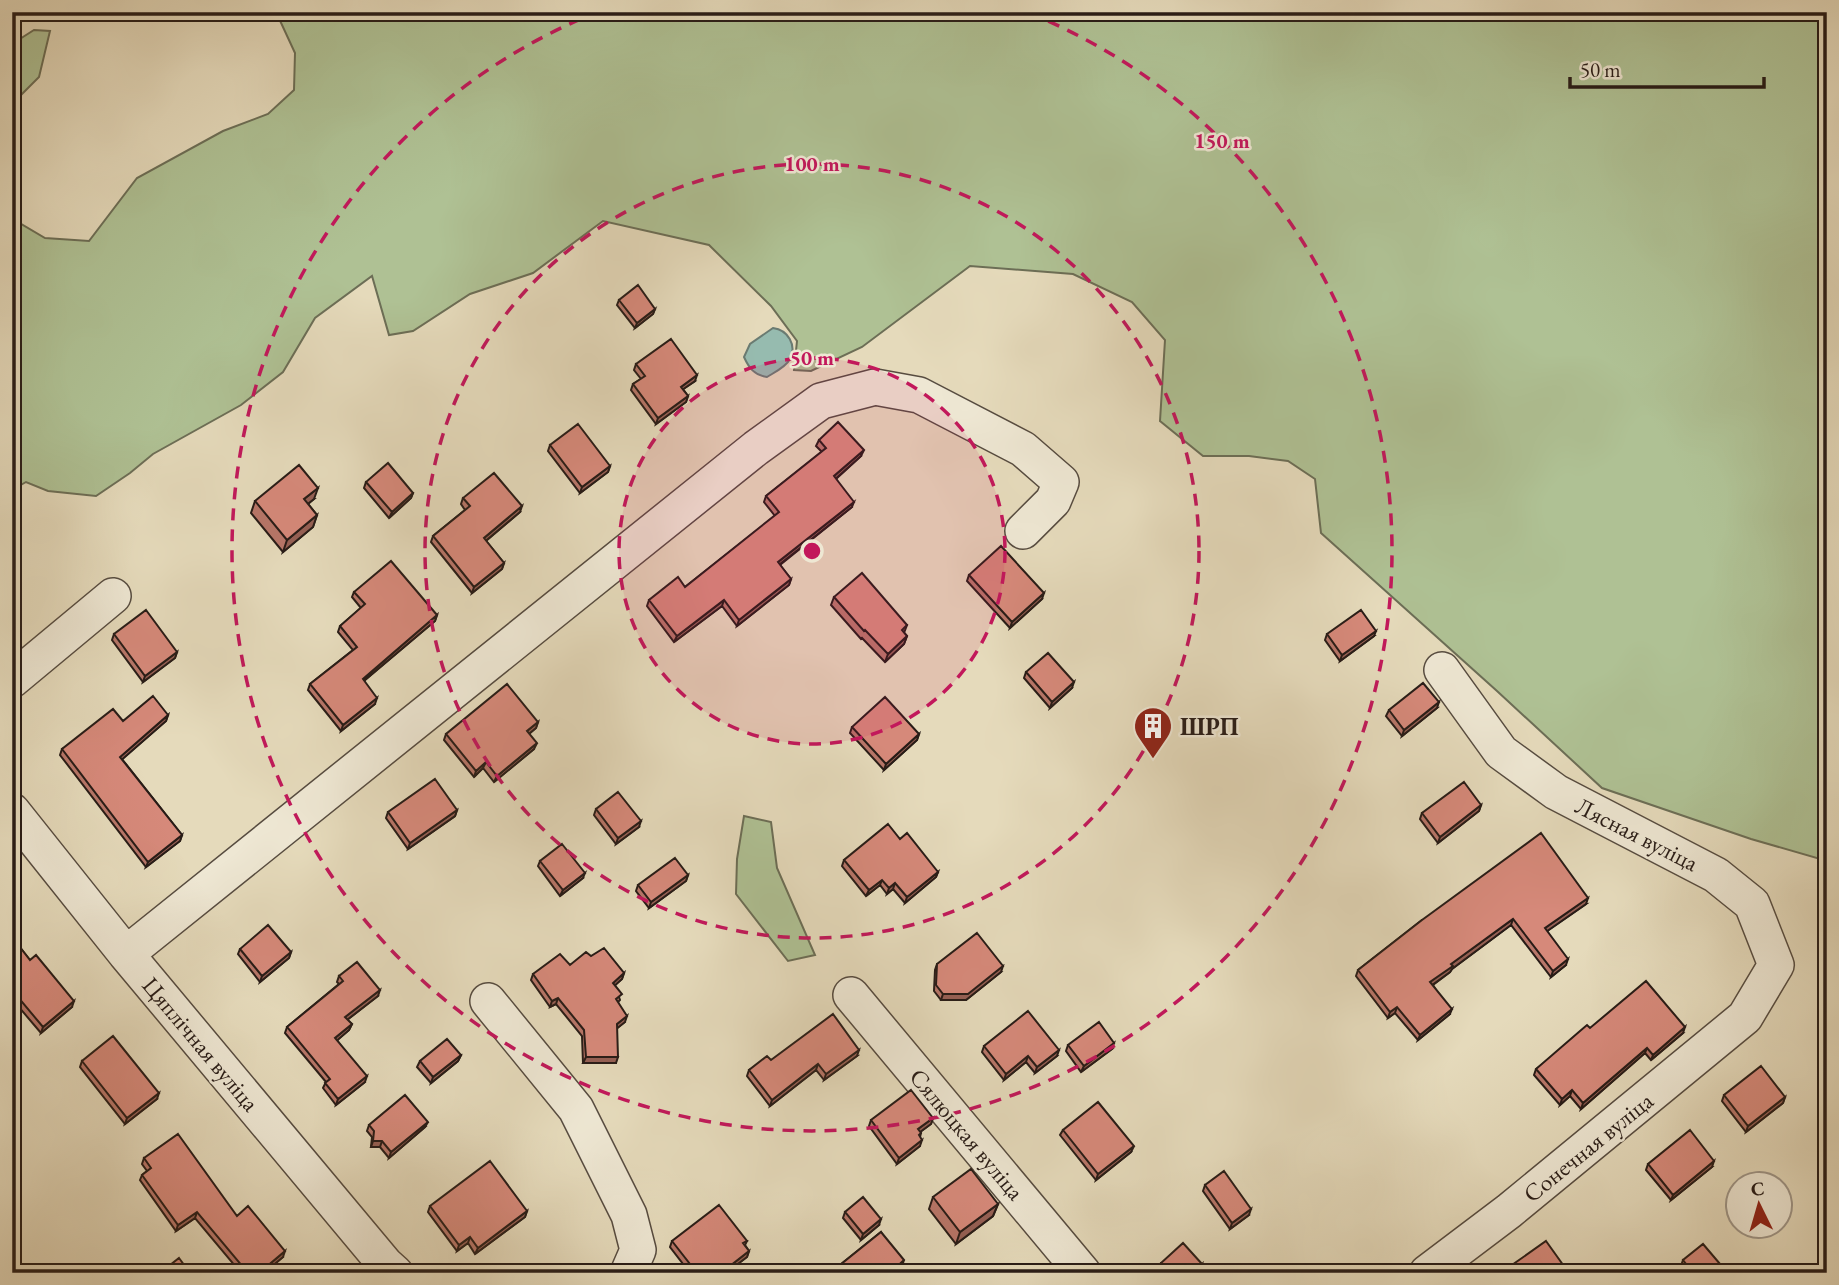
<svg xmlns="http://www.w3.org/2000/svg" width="1839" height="1285" font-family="'EB Garamond',serif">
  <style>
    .green { fill: #afc194; stroke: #6c6e56; stroke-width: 2 }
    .water { fill: #96bbaf; stroke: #6a7b72; stroke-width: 2 }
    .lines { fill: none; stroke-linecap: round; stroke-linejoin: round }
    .minor-casing { stroke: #574c40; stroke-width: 38 }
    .minor { stroke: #eee7d3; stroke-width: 35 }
    .wall { fill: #b87669; stroke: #281c17; stroke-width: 2 }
    .shaded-wall { fill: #966055; stroke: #281c17; stroke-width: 2 }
    .building { fill: #d6897a; stroke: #281c17; stroke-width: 2 }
    .ring { fill: none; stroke: #c2185b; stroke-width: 3.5; stroke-dasharray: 12 9 }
    .labels { text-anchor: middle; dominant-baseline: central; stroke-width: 5; stroke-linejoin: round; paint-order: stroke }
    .poi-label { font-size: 24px; font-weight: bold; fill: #281c17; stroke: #eee7d3; text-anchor: start }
    .street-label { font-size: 24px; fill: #281c17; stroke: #eee7d3 }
    .centre { fill: #c2185b; stroke: #eee7d3; stroke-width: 3.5 }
    .ring-label { font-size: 21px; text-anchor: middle; font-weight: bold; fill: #c2185b; stroke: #eee7d3; stroke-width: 5; stroke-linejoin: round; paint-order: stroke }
  </style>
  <rect width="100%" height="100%" fill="#e5dabb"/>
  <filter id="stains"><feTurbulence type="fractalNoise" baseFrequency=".00286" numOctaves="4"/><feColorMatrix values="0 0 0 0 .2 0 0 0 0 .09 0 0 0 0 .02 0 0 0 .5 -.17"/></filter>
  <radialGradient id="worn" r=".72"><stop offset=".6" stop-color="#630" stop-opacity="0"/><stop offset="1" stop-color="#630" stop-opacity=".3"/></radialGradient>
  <path class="green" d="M276 12H1827V861L1751 839 1602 788 1497 691 1321 533 1315 479 1288 461 1249 456H1203L1160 421 1165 340 1132 302 1073 274 970 266 862 347 811 371 794 370 797 341 771 306 709 245 603 221 533 273 470 294 413 331 389 335 372 276 315 318 283 372 241 405 153 454 130 473 96 496 48 491 26 482 12 490V206L18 222 45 238 89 241 137 178 223 131 268 114 294 90 295 53Z
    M34 30 50 31 39 77 12 104V44Z
    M744 816 771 822 777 868 815 955 788 961 736 894 737 859Z"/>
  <path class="water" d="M773 328C788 330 797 345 790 359 786 367 775 372 767 377 754 375 749 368 744 357L750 344Z"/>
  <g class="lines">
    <defs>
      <path id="minor" d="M12 680 113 596
        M12 811 126 954 385 1264 395 1273
        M126 954 756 448 821 401 875 387 919 395 1023 449 1061 482 1053 501 1023 531
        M851 995 1083 1273
        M488 1001 576 1109 629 1215 638 1250 628 1273
        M1427 1273 1509 1211 1745 1017 1776 965 1752 904 1716 875 1556 792 1501 752 1442 670"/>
    </defs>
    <use href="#minor" class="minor-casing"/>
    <use href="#minor" class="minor"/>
  </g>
  <path class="wall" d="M619 300 655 309 653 314 635 328 617 305Z
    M636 364 695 381 683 389 688 396 686 402 656 424 631 390 633 384 641 379 634 370Z
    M819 440 861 456 836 479 852 507 780 565 791 579 789 585 737 626 722 606 674 642 647 606 649 600 685 587 775 516 764 502 766 496 822 452 816 446Z
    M550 445 610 466 608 472 580 493 548 451Z
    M366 482 413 493 411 498 389 518 364 488Z
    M463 498 520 512 486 541 504 563 502 569 472 593 431 542 433 536 465 510 461 504Z
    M314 499 308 504 317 515 313 527 283 552 251 513 255 501Z
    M969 575 1042 599 1010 628 967 581Z
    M354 592 437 615 435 621 364 681 375 704 341 731 308 690 310 684 353 650 338 632 340 626 361 608 352 597Z
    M834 597 907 625 904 633 907 636 904 644 885 662 862 638 861 639 831 605Z
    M114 634 177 652 175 658 143 682 112 640Z
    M1327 634 1374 636 1340 661 1325 640Z
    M1026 672 1072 688 1050 708 1024 678Z
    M1437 708 1402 736 1386 716 1389 710Z
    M168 715 166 721 122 759 182 835 180 841 146 867 60 755 62 749 123 721Z
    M538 722 536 728 529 734 534 749 494 782 483 768 474 777 444 740 446 734Z
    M852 727 919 734 917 740 884 770 850 733Z
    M1481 805 1479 811 1438 843 1420 819 1422 813Z
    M596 809 639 827 616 844 594 815Z
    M457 810 455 816 408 849 386 818 388 812Z
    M900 839 938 872 936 877 905 903 893 889 887 894 880 885 866 896 842 866 844 860Z
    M540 861 583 878 560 896 538 866Z
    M688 875 686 881 649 908 636 891 638 885Z
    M1586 904 1547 931 1566 965 1551 977 1511 925 1452 969 1450 972 1433 985 1450 1014 1418 1040 1395 1013 1388 1018 1356 976 1358 970 1422 920Z
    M12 937 30 960 72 1007 41 1033 12 999Z
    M240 949 291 952 289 958 260 982 238 954Z
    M591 956 624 973 622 979 615 985 620 1000 618 1002 625 1022 617 1028 616 1063H583L582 1036 556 1004 550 1007 531 980 533 974 570 965Z
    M937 964 1001 972 966 1000H941L934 991 935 970Z
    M339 976 378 996 347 1020 352 1024 349 1030 337 1040 365 1082 336 1105 323 1088 326 1082 285 1033 287 1027 339 984 337 982Z
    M1590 1028 1683 1033 1651 1060 1645 1053 1581 1109 1570 1096 1560 1105 1534 1075 1536 1069Z
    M1068 1045 1112 1049 1081 1072 1066 1051Z
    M984 1046 1057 1056 1035 1073 1026 1062 1004 1080 982 1052Z
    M461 1055 458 1061 431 1083 417 1067 420 1061Z
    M857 1056 824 1080 816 1070 770 1106 747 1076 749 1070 771 1060Z
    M82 1061 157 1099 125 1124 80 1067Z
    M1724 1095 1785 1097 1783 1103 1746 1132 1722 1101Z
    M933 1118 931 1124 920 1132 921 1133 920 1137V1146L897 1164 869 1126 871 1120Z
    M369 1125 425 1127 389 1158 380 1147H371L372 1137 367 1131Z
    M1063 1130 1131 1152 1096 1180 1060 1135Z
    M144 1158 237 1216 283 1257 264 1273H241L195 1218 176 1231 140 1180 142 1175 147 1171 142 1164Z
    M1648 1164 1712 1167 1671 1200 1646 1170Z
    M1205 1185 1249 1215 1230 1229 1203 1191Z
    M933 1197 998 1204 993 1216 956 1244 929 1209Z
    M430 1206 527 1211 525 1217 475 1254 468 1243 457 1251 428 1212Z
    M845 1212 879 1225 861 1240 843 1218Z
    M881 1232 902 1266 895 1273H830Z
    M672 1241H747L745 1245 749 1251 747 1257 726 1273H690L670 1247Z
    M1683 1260 1726 1271 1725 1273H1687L1681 1266Z
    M1161 1263 1202 1264 1200 1270 1196 1273H1163L1159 1269Z
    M1512 1265 1566 1269 1565 1273H1512L1510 1271Z"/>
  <path class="shaded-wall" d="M655 309 653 314 635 328 637 323Z
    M697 375 695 381 679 392 681 387Z
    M688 396 686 402 656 424 658 418Z
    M864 450 861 456 832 482 834 476Z
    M610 466 608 472 580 493 582 487Z
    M318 488 314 499 299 511 304 499Z
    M413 493 411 498 389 518 392 512Z
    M854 502 852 507 775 568 778 562Z
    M522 506 520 512 482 544 484 538Z
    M317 515 313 527 283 552 287 540Z
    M504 563 502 569 472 593 474 587Z
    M791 579 789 585 737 626 739 620Z
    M1044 593 1042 599 1010 628 1012 622Z
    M724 600 722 606 674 642 677 636Z
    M437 615 435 621 360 684 363 679Z
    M1376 631 1374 636 1340 661 1342 655Z
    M907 636 904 644 885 662 888 654Z
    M177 652 175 658 143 682 145 676Z
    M1074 682 1072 688 1050 708 1052 702Z
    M377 698 375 704 341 731 343 725Z
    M1439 702 1437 708 1402 736 1404 730Z
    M168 715 166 721 118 763 120 757Z
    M538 722 536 728 525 737 527 731Z
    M919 734 917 740 884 770 886 764Z
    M537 743 534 749 494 782 497 776Z
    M486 762 483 768 474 777 476 771Z
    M1481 805 1479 811 1438 843 1440 837Z
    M457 810 455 816 408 849 410 843Z
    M641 821 639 827 616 844 618 838Z
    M182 835 180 841 146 867 148 862Z
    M938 872 936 877 905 903 907 897Z
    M585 873 583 878 560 896 563 890Z
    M688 875 686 881 649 908 651 902Z
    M882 880 880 885 866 896 869 890Z
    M895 883 893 889 887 894 889 888Z
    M1588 898 1586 904 1543 934 1545 928Z
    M1513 919 1511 925 1452 969 1450 972 1428 988 1430 982 1451 964Z
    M291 952 289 958 260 982 262 976Z
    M1568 959 1566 965 1551 977 1553 971Z
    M1003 966 1001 972 966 1000H941L943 994Z
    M624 973 622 979 611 989 613 983Z
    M380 990 378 996 343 1023 345 1017Z
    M558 998 556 1004 550 1007 552 1001Z
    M74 1001 72 1007 41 1033 43 1027Z
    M1397 1007 1395 1013 1388 1018 1390 1012Z
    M1452 1009 1450 1014 1418 1040 1420 1035Z
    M627 1016 625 1022 615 1030 617 1024Z
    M352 1024 349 1030 333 1044 335 1038Z
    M1685 1027 1683 1033 1651 1060 1653 1055Z
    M1114 1043 1112 1049 1081 1072 1084 1066Z
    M1647 1048 1645 1053 1581 1109 1583 1103Z
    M859 1050 857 1056 824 1080 826 1074Z
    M1059 1050 1057 1056 1035 1073 1037 1067Z
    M461 1055 458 1061 431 1083 433 1077Z
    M1028 1056 1026 1062 1004 1080 1006 1074Z
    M586 1057H618L616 1063H583Z
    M818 1064 816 1070 770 1106 772 1100Z
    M367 1076 365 1082 336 1105 338 1099Z
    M1572 1090 1570 1096 1560 1105 1562 1099Z
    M159 1093 157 1099 125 1124 127 1118Z
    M1785 1097 1783 1103 1746 1132 1748 1126Z
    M933 1118 931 1124 916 1135 918 1129Z
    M428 1122 425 1127 389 1158 391 1152Z
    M922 1140 920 1146 897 1164 899 1158Z
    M373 1141H382L380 1147H371Z
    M1134 1146 1131 1152 1096 1180 1098 1174Z
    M1714 1161 1712 1167 1671 1200 1673 1195Z
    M998 1204 993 1216 956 1244 960 1232Z
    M1251 1209 1249 1215 1230 1229 1232 1223Z
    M527 1211 525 1217 475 1254 478 1248Z
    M197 1212 195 1218 176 1231 178 1225Z
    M881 1219 879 1225 861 1240 863 1234Z
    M470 1237 468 1243 457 1251 459 1245Z
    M285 1251 283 1257 264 1273H259Z
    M749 1251 747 1257 726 1273H721Z
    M904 1260 902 1266 895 1273H890Z
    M1202 1264 1200 1270 1196 1273H1192Z"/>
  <path class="building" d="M638 285 655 309 637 323 619 300Z
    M671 339 697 375 681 387 688 396 658 418 633 384 645 376 636 364Z
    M838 422 864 450 834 476 854 502 778 562 791 579 739 620 724 600 677 636 649 600 678 577 685 587 779 512 766 496 826 448 819 440Z
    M578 424 610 466 582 487 550 445Z
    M388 463 413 493 392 512 366 482Z
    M299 465 318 488 304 499 317 515 287 540 255 501Z
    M494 473 522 506 484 538 504 563 474 587 433 536 470 506 463 498Z
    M1001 546 1044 593 1012 622 969 575Z
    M391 561 437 615 363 679 377 698 343 725 310 684 357 647 340 626 365 604 354 592Z
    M862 573 907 625 902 630 907 636 888 654 865 630 864 631 834 597Z
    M146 610 177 652 145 676 114 634Z
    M1361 610 1376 631 1342 655 1327 634Z
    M1048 653 1074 682 1052 702 1026 672Z
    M1423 683 1439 702 1404 730 1389 710Z
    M507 684 538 722 527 731 537 743 497 776 486 762 476 771 446 734Z
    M153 696 168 715 120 757 182 835 148 862 62 749 113 709 123 721Z
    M885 697 919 734 886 764 852 727Z
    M435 779 457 810 410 843 388 812Z
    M1464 782 1481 805 1440 837 1422 813Z
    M618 792 641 821 618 838 596 809Z
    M888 824 900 839 907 833 938 872 907 897 895 883 889 888 882 880 869 890 844 860Z
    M1541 833 1588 898 1545 928 1568 959 1553 971 1513 919 1451 964 1453 966 1430 982 1452 1009 1420 1035 1397 1007 1390 1012 1358 970 1422 920Z
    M562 844 585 873 563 890 540 861Z
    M675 858 688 875 651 902 638 885Z
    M268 925 291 952 262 976 240 949Z
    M977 933 1003 966 968 994H943L936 985 937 964Z
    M12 937 30 960 36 955 74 1001 43 1027 12 990Z
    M604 948 624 973 613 983 622 994 616 999 627 1016 617 1024 618 1057H586L584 1030 558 998 552 1001 533 974 560 954 570 965 586 952 591 956Z
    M357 962 380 990 345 1017 352 1024 335 1038 367 1076 338 1099 325 1083 330 1079 287 1027 343 981 339 976Z
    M1646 981 1685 1027 1653 1055 1647 1048 1583 1103 1572 1090 1562 1099 1536 1069 1580 1031 1587 1025 1590 1028Z
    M1028 1011 1059 1050 1037 1067 1028 1056 1006 1074 984 1046Z
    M833 1014 859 1050 826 1074 818 1064 772 1100 749 1070 767 1056 771 1060Z
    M1099 1022 1114 1043 1084 1066 1068 1045Z
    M113 1036 159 1093 127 1118 82 1061Z
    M447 1039 461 1055 433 1077 420 1061Z
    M1761 1066 1785 1097 1748 1126 1724 1095Z
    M911 1090 933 1118 918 1129 921 1133 919 1135 922 1140 899 1158 871 1120Z
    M405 1095 428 1122 391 1152 382 1141H373L374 1131 369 1125Z
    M1098 1102 1134 1146 1098 1174 1063 1130Z
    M1690 1130 1714 1161 1673 1195 1648 1164Z
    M178 1134 237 1216 248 1206 285 1251 259 1273H248L197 1212 178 1225 142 1175 151 1168 144 1158Z
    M490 1161 527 1211 478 1248 470 1237 459 1245 430 1206Z
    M971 1169 998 1204 960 1232 933 1197Z
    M1224 1171 1251 1209 1232 1223 1205 1185Z
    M863 1197 881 1219 863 1234 845 1212Z
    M719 1205 747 1241 743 1243 749 1251 721 1273H697L672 1241Z
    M881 1232 904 1260 890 1273H884L879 1267 872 1273H830Z
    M1546 1241 1566 1269 1561 1273H1518L1512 1265Z
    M1183 1243 1202 1264 1192 1273H1170L1161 1263Z
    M1703 1244 1726 1271 1724 1273H1693L1683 1260Z
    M179 1258 190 1273H160Z
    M1037 1265 1044 1273H1028Z"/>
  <circle cx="812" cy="551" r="193" fill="#c2185b" fill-opacity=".12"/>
  <g class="ring">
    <circle cx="812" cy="551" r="193"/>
    <circle cx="812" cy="551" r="387"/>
    <path d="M1029 13A580 580 0 1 1 595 13"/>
  </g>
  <defs>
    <symbol id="building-pin" viewBox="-11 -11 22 30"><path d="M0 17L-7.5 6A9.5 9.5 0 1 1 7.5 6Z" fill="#8f2418" stroke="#eee7d3"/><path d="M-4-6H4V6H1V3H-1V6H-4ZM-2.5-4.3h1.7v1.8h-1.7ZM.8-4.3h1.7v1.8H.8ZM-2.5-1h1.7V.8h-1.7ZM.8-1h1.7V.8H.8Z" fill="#fff"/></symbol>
  </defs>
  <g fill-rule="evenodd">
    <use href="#building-pin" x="1131" y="704" width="44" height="60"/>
  </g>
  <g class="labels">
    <g class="poi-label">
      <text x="1180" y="726">ШРП</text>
    </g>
    <g class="street-label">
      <text transform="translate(1637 834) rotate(27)">Лясная вуліца</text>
      <text transform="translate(201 1044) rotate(50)">Цяплічная вуліца</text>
      <text transform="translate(967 1134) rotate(50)">Сялюцкая вуліца</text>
      <text transform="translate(1588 1147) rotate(-39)">Сонечная вуліца</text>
    </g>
  </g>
  <circle cx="812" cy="551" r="10" class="centre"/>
  <g class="ring-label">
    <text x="1222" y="148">150 m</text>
    <text x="812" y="171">100 m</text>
    <text x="812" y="365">50 m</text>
  </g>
  <rect width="1839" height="1285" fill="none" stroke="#e5dabb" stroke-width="42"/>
  <rect x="14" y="14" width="1811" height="1257" fill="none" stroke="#281c17" stroke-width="3.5"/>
  <rect x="21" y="21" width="1797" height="1243" fill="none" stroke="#281c17" stroke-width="2"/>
  <g transform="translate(1759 1205) rotate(355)"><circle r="33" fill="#eee7d3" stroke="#9f9688" stroke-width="2"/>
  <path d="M0-5L12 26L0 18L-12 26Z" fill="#8f2418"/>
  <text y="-10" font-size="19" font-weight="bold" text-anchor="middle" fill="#281c17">С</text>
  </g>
  <path d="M1570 77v10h194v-10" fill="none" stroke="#281c17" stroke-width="3.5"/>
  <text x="1580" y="77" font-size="21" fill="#281c17" stroke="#eee7d3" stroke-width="5" paint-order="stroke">50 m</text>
  <rect width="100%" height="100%" filter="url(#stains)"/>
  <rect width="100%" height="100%" fill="url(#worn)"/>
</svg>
